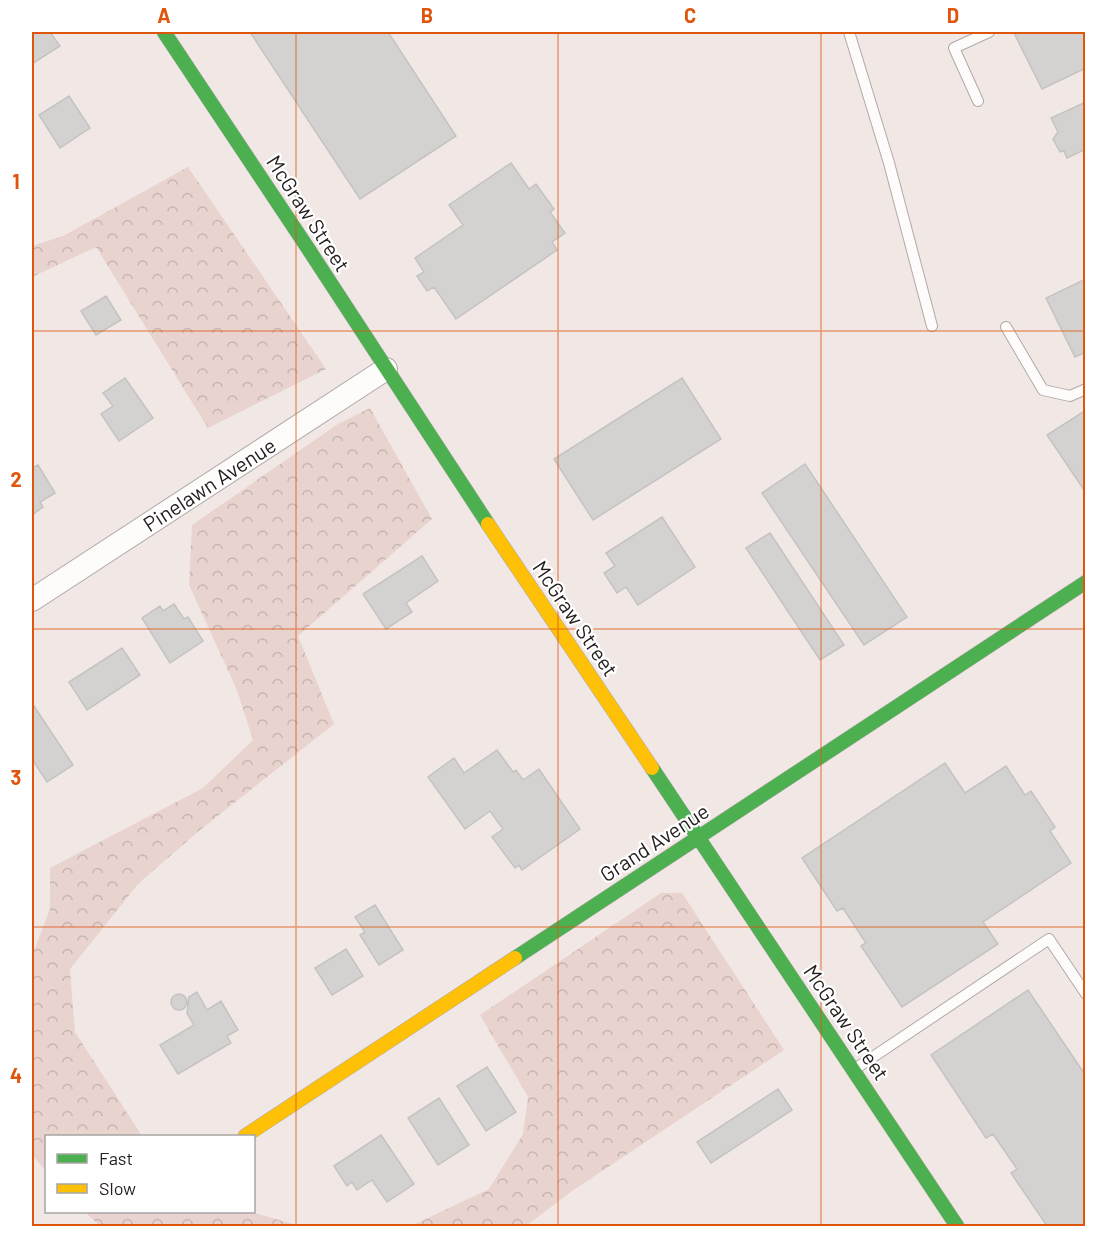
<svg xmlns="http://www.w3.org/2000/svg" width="1117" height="1258" font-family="Barlow,sans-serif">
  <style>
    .forest { fill: url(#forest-crowns) }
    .building { fill: #d3d2d1; stroke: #c4c3c2; stroke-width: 1.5 }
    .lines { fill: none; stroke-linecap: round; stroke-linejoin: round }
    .lane-casing { stroke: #b0a9a8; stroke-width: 12 }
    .street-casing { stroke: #b0a9a8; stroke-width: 24 }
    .fast-casing { stroke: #b0a9a8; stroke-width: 15 }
    .slow-casing { stroke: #b0a9a8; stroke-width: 15 }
    .lane { stroke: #fdfcfb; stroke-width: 10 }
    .street { stroke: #fdfcfb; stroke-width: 22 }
    .fast { stroke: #4caf50; stroke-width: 14 }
    .slow { stroke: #ffc107; stroke-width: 14 }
    .grid { fill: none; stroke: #de560d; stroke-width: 1.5; stroke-opacity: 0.55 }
    .labels { text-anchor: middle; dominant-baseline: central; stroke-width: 4.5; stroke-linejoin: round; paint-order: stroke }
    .street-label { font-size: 21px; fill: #231d1c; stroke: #fff }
    .neatline { fill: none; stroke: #de560d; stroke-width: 2 }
    .grid-label { font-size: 20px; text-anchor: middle; font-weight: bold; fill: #de560d }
  </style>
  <defs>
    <pattern id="forest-crowns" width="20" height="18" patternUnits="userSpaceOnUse" patternTransform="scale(1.5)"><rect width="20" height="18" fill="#e8d3cf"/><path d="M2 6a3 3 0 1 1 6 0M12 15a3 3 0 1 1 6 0" fill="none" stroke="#c7b5b1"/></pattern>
  </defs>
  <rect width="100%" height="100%" fill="#f1e8e6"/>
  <path class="forest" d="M188 167 326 369 208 428 96 247 32 277V246L63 236Z
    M370 408 432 519 298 636 334 724 200 830 139 883 70 969 75 1032 142 1136H46V1171L32 1155V954L33 953 50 909V868L203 788 253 740 237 690 189 585 192 525 338 424Z
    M661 893H682L784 1050 572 1191 526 1226H411L489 1189 523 1134 528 1097 480 1015Z
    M85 1212H251L300 1226H100Z"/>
  <path class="building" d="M32 32H50L60 46 32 64Z
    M250 32H388L456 136 360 199Z
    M1017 32H1086V68L1042 89 1014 33Z
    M69 96 90 128 60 148 39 115Z
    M1086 102V149L1067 158 1064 151 1060 152 1053 139 1058 132 1051 118Z
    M511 163 529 189 536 184 554 209 550 212 565 233 552 242 557 250 456 319 434 287 427 291 417 276 424 272 415 258 463 225 449 205Z
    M1086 279V352L1075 357 1046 298Z
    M106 296 121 320 96 335 81 311Z
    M125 378 153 418 119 441 101 414 113 406 103 393Z
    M682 378 721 439 593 520 554 459Z
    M1086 410V493L1047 435Z
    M805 464 907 617 864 645 762 493Z
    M38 465 55 493 40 502 43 507 32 515V468Z
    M662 517 695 567 638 605 626 587 617 593 604 573 615 566 606 553Z
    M770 533 844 645 820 660 746 548Z
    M422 556 438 581 406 603 412 612 386 629 363 594Z
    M174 604 184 619 188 617 203 641 170 663 142 618 160 606 163 611Z
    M122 648 140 675 87 710 69 682Z
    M32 703 73 765 47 782 32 759Z
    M497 750 513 772 516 770 523 780 539 769 580 829 522 870 519 865 515 868 492 837 503 829 490 811 465 829 428 777 454 758 464 773Z
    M945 763 965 793 1006 766 1025 795 1031 791 1055 827 1050 831 1071 863 983 922 998 944 902 1007 861 946 866 943 843 908 837 911 802 858Z
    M375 905 403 950 379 965 360 935 365 932 355 917Z
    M346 949 363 976 332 995 315 968Z
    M1028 990 1086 1076V1226H1047L1011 1173 1017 1169 993 1134 986 1138 931 1055Z
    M197 992 207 1010 221 1001 238 1030 227 1036 231 1043 178 1074 160 1045 194 1025 187 1013 189 997Z
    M171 1002a8 8 0 1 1 16 0a8 8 0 1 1-16 0Z
    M487 1067 516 1112 486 1131 457 1086Z
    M778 1089 792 1110 711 1163 697 1142Z
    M439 1098 469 1145 438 1165 408 1118Z
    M381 1135 414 1184 387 1202 372 1180 357 1190 352 1182 347 1186 334 1166Z"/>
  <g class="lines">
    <defs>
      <path id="lane" d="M849 32 889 163 932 326
        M978 101 954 48 989 32
        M1006 327 1043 390 1070 396 1086 389
        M855 1069 1049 939 1086 994"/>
      <path id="street" d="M32 600 386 369"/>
      <path id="fast" d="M164 32 311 253 488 524
        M652 768 957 1226
        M515 958 1086 582"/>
      <path id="slow" d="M488 524 652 768
        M245 1136 515 958"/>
    </defs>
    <use href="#lane" class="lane-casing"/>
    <use href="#street" class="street-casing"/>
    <use href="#fast" class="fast-casing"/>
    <use href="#slow" class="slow-casing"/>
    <use href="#lane" class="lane"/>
    <use href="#street" class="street"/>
    <use href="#fast" class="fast"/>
    <use href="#slow" class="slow"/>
  </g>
  <path class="grid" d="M296 32V1226M558 32V1226M821 32V1226M32 331H1086M32 629H1086M32 927H1086"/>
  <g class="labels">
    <g class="street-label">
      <text transform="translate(309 213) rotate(57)">McGraw Street</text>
      <text transform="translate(209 484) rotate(-33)">Pinelawn Avenue</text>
      <text transform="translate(576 618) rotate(56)">McGraw Street</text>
      <text transform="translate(654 842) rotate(-33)">Grand Avenue</text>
      <text transform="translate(847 1022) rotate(56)">McGraw Street</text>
    </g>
  </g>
  <rect width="1117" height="1258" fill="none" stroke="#ffffff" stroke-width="66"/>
  <rect x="45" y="1135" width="210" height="78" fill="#ffffff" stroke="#a7a5a4" stroke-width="1.5"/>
  <rect x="57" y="1154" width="30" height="9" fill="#4caf50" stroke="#a7a5a4" stroke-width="1.5"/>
  <text x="99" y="1165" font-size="18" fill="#231d1c">Fast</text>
  <rect x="57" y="1184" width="30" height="9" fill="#ffc107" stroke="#a7a5a4" stroke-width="1.5"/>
  <text x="99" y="1195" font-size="18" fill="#231d1c">Slow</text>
  <rect x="33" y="33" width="1051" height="1192" class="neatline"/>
  <g class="grid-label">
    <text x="164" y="23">A</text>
    <text x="427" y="23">B</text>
    <text x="690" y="23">C</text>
    <text x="953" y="23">D</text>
    <text x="16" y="189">1</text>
    <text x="16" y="487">2</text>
    <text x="16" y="785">3</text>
    <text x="16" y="1083">4</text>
  </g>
</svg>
